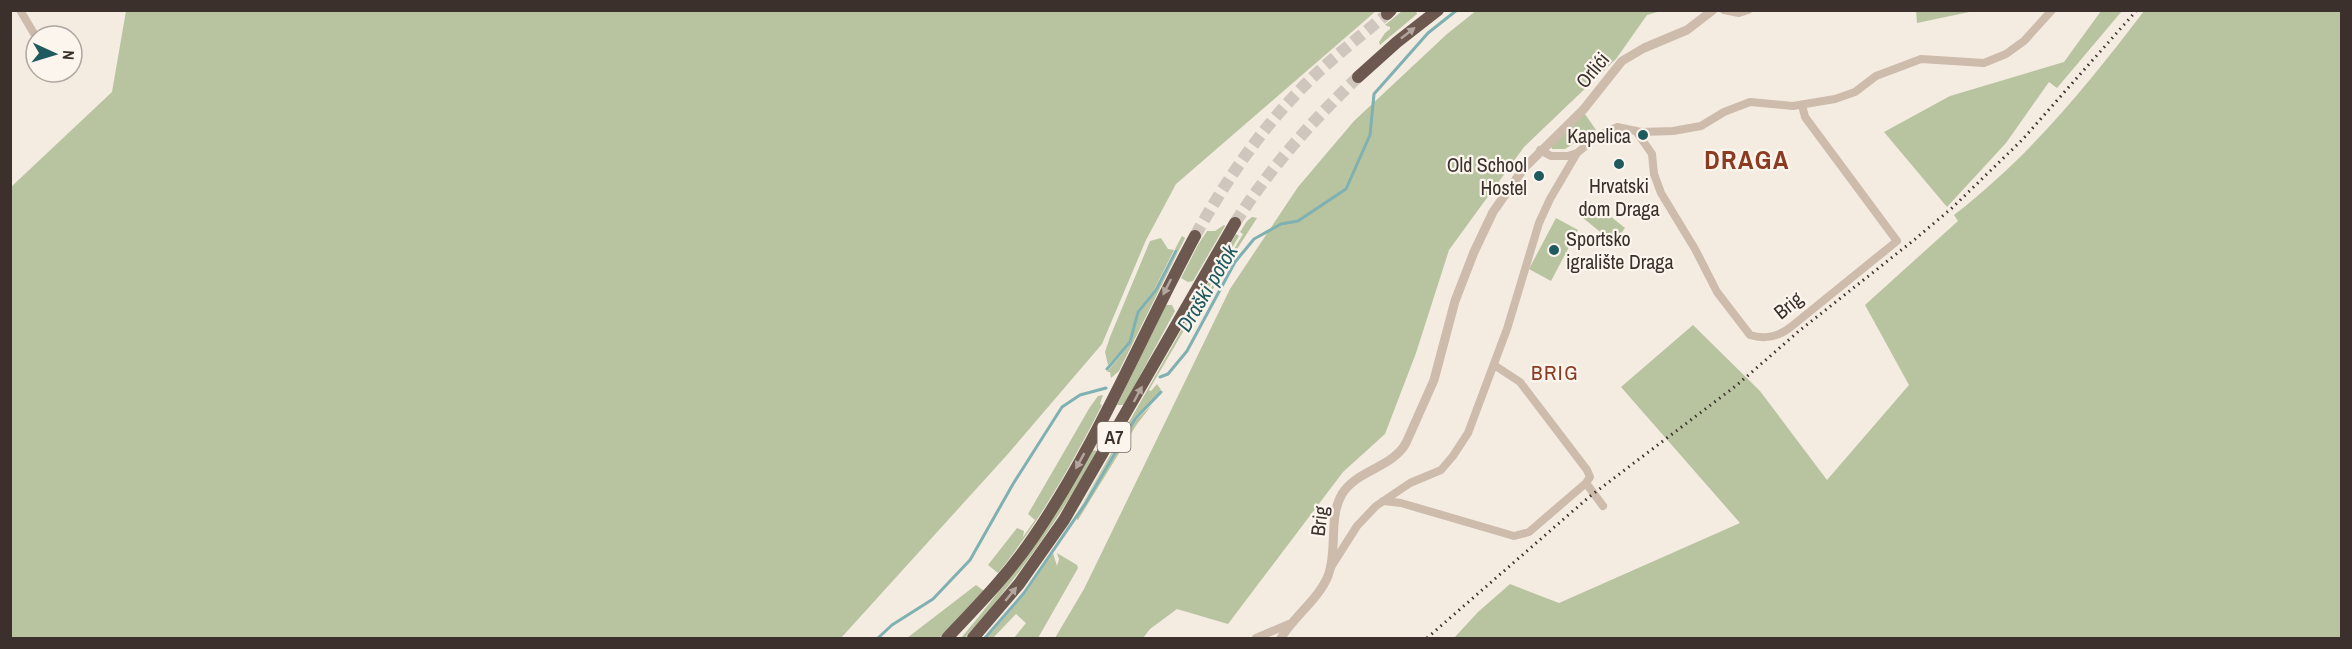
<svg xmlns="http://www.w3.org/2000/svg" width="2352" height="649" font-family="'Archivo Narrow',sans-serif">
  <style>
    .green { fill: #b8c4a0 }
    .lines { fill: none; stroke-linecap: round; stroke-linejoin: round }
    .stream { stroke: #7fb0b2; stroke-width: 3 }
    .trunk-tunnel { stroke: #cfc6bd; stroke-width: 12; stroke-dasharray: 12 6; stroke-linecap: butt }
    .minor { stroke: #cdbbac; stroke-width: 8 }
    .tertiary { stroke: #cdbbac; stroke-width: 9 }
    .trunk { stroke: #6c584f; stroke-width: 12 }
    .rail { stroke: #3b302b; stroke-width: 3; stroke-dasharray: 1.5 4.5; stroke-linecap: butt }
    .oneway { fill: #b4a69e }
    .poi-dot { fill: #1f5a5e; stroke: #fbf5ee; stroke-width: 2 }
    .labels { text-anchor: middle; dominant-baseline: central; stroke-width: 4.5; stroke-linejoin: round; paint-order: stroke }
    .shield { fill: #fbf5ee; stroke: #756b66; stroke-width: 1.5 }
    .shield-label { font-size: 18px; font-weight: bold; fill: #3b302b }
    .street-label { font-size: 20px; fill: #3b302b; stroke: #fbf5ee }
    .poi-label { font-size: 20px; fill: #3b302b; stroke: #fbf5ee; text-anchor: end }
    .water-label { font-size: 21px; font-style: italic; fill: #1f5a5e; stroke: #fbf5ee }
    .neighbourhood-label { font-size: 21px; letter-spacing: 1.5px; fill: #8c3b22; stroke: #fbf5ee }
    .district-label { font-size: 26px; font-weight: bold; letter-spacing: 1.5px; fill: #8c3b22; stroke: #fbf5ee }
  </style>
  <rect width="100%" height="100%" fill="#f4ebe1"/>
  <path class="green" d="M1477 10 1661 11 1647 15 1616 59 1524 147 1449 250 1416 353 1385 434 1343 472 1228 624 1177 609 1150 629 1143 638H1055L1084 589 1230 289 1298 187 1354 121 1447 34Z
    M1916 10H1974V11L1917 23Z
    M126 11V10L1376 11 1176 184 1146 240 1102 344 1007 455 841 638H11V187L112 92Z
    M1402 11H1416L1417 14 1380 45 1379 42 1385 33 1390 29V27L1385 25Z
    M2101 11H2122L2057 88 2049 82 2006 143 1947 207 1884 132 1950 96 2064 62Z
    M2144 11H2341V638H1454L1478 612 1510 584 1559 603 1740 523 1621 387 1693 325 1760 391 1827 480 1909 385 1865 305 1958 221 1954 215C2028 158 2088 85 2144 11Z
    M1585 114 1596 130 1565 149H1552L1551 146 1569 125Z
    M1594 203 1625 228 1614 243 1583 218Z
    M1252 217 1257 218 1223 271 1189 332H1185L1243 234 1240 232 1247 221Z
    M1556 218 1578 230 1551 281 1529 269Z
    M1224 225 1225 226 1193 281 1188 282 1181 278 1198 245 1207 231H1215Z
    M1236 234 1239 236 1149 390 1151 391 1157 384 1161 390 1153 401 1134 418 1075 517Z
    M1182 236 1185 238 1119 371 1111 378 1110 372H1107L1131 343 1139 312 1157 291 1178 251 1175 249Z
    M1161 238 1168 249 1174 250 1154 290 1137 311 1129 342 1108 365 1105 352 1110 337 1150 241Z
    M1166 305H1172L1175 311 1124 405H1117Z
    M1103 395 1100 404 1102 405C1072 464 1040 521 998 573L988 565 1017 528 1024 531 1023 537 1035 520 1028 514 1090 407 1098 396Z
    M1152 405 1137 424 1078 520 1076 519 1135 421Z
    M1093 450 1097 451C1060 518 1016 581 965 638H961C1011 579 1055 518 1093 450Z
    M1053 553 1057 566 1059 559 1057 553 1077 565 1078 568 1038 638H1014L1026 623 1016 614 993 638H987L1025 594Z
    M976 585 984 591 939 638H907Z"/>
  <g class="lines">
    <path class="stream" d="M1107 369 1130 342 1138 312 1156 290 1176 251
      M1160 377 1168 374 1187 351 1235 262 1254 239 1281 224 1298 221 1346 189 1370 135 1374 94 1428 33 1457 10
      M878 638 892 625 933 599 970 560 1013 484 1062 407 1080 395 1106 388
      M985 638 1024 593 1048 558 1085 504 1135 419 1161 392"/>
    <path class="trunk-tunnel" d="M1235 223C1270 168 1311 122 1358 77
      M1195 236C1224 184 1256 136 1297 93 1324 64 1356 40 1387 14"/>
    <path class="minor" d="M20 10 36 37
      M1724 10 1739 13 1748 10
      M1636 131 1652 154 1654 174 1661 193 1695 249 1717 292 1750 335C1766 340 1780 336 1792 326L1897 241 1805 117 1802 105
      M1540 150 1551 156H1568L1577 153 1598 136 1617 127 1641 132 1673 131 1701 126 1724 112 1750 102 1793 106 1835 99 1855 92 1876 76 1921 59 1984 63 2006 54 2024 41 2052 10
      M1586 483 1603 506
      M1383 501 1401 503 1514 536 1529 532 1586 483 1590 477 1587 470 1520 382 1494 365
      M1331 567 1357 526 1376 506 1410 483 1441 470 1453 456 1468 433 1507 329 1539 223 1550 199 1577 153
      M1256 638 1289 624"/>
    <path class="tertiary" d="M1281 638C1294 616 1318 600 1328 576 1338 550 1328 518 1342 494 1357 470 1392 468 1406 443L1434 380 1455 301 1474 252 1493 212 1507 192 1524 168 1583 110 1622 61 1644 48 1687 30 1713 10"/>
    <path class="trunk" d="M1387 14 1391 10
      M1358 77 1397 42 1438 10
      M947 638C978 605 1007 576 1033 538 1098 443 1141 336 1195 236
      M973 638 1019 584 1064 520 1235 223"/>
    <path class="rail" d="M1427 638 1589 497 1737 385 1799 331 1914 240 1952 208 2022 140 2137 10"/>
  </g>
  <defs><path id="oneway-solid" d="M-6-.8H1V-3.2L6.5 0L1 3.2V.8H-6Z" transform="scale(1.5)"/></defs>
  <g class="oneway">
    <use href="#oneway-solid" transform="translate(1408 33) rotate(-38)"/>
    <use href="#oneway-solid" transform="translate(1167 287) rotate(117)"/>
    <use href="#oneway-solid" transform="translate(1138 394) rotate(-62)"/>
    <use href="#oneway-solid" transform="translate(1080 461) rotate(119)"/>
    <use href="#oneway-solid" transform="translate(1011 594) rotate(-51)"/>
  </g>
  <g class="poi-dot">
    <circle cx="1643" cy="135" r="6"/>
    <circle cx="1619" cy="164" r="6"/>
    <circle cx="1539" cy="176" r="6"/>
    <circle cx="1554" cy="250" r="6"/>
  </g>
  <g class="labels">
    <rect class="shield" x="1097.5" y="422" width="33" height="30" rx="4.5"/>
    <g class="shield-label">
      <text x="1114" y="437">A7</text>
    </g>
    <g class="street-label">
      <text transform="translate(1592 70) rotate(-50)">Orlići</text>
      <text transform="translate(1788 305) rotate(-39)">Brig</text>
      <text transform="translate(1319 521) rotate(-83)">Brig</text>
    </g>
    <g class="poi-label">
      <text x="1631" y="135">Kapelica</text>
      <text x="1527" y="164">Old School<tspan x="1527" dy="23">Hostel</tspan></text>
      <text x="1619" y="185" text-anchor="middle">Hrvatski<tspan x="1619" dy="23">dom Draga</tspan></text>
      <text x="1566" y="238" text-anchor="start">Sportsko<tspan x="1566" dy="23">igralište Draga</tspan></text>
    </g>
    <g class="water-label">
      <text transform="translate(1207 288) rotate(-59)">Draški potok</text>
    </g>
    <g class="neighbourhood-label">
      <text x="1555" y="372">BRIG</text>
    </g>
    <g class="district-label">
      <text x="1747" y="159">DRAGA</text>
    </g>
  </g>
  <rect width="2352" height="649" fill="none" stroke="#3b302b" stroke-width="24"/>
  <g transform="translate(54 54) rotate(94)"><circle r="28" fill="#fbf5ee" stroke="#aea6a0" stroke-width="1.5"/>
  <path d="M0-4.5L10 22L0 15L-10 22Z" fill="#1f5a5e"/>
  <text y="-9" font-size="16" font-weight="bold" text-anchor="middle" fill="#3b302b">N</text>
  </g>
</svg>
